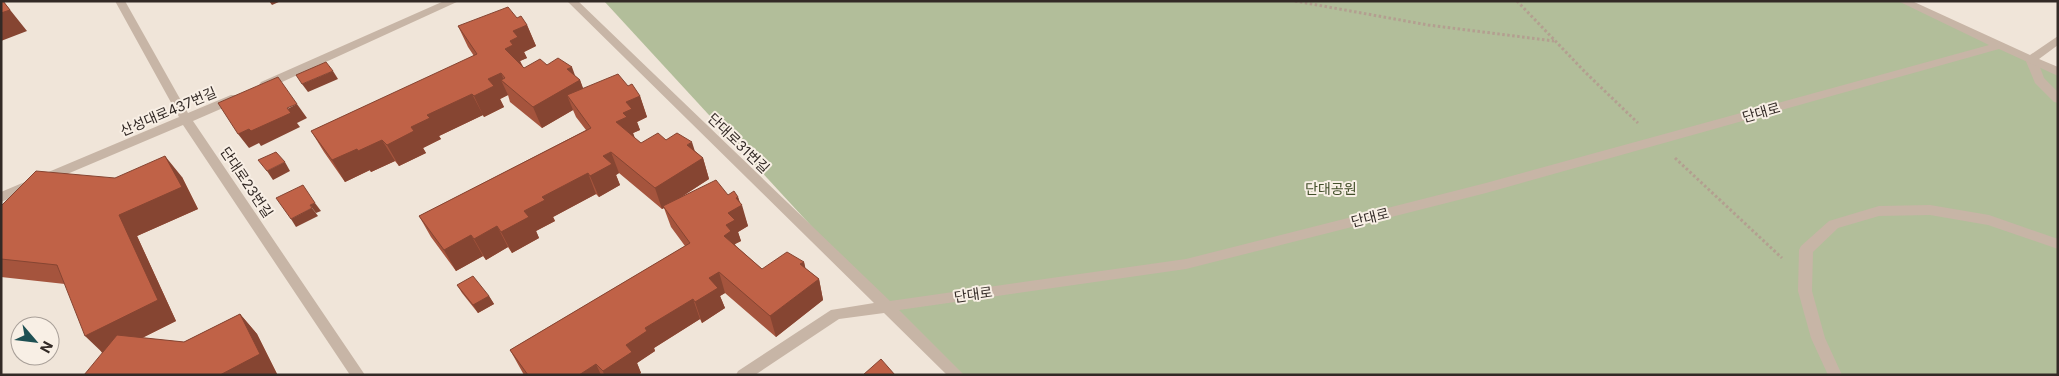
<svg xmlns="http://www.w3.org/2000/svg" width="2059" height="376" font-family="Inter,'Noto Sans KR',sans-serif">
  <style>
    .green { fill: #b2be9a }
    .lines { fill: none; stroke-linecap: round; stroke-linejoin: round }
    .path { stroke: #b39f90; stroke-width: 3; stroke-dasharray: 2.5 2.5; stroke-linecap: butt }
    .service { fill: #c7b5a6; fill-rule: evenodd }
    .minor { fill: #c7b5a6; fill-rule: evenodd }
    .wall { fill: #a5543d }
    .shaded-wall { fill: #864532 }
    .building { fill: #c06247; stroke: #864532 }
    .labels { text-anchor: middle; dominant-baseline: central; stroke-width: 4; stroke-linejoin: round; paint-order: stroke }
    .street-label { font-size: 14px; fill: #332a26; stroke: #f8efe5 }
    .park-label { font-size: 14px; fill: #43502b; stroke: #f8efe5 }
  </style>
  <rect width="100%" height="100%" fill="#f0e5d9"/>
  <path class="green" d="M604 1H1906L2058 73V375H957L885 306Z"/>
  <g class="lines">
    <path class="path" d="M1295 1 1428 25 1554 41
      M1517 1 1586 73 1638 123
      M1675 158 1782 258"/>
    <path class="service" d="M2031 55 2037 59 2044 78 2058 92V103L2054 102 2035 83 2025 59Z
      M1930 205 1989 215 2058 239V249L1988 225 1930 215 1879 216 1838 228 1813 252 1812 291 1825 338 1842 375H1828L1811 338 1798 291 1799 250 1801 246 1829 221 1879 206Z"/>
    <path class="minor" d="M115 1H125L188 113 231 95H239L241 98 239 101 193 121 365 375H350L183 125 1 202V192L179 117Z
      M444 1H459L269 88 265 89 259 85 261 82Z
      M567 1H578L890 301 1186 259 1486 183 1989 45 1898 1H1912L2030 55 2058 36V45L2039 59 2058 67V76L1999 49 1486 193 1186 269 899 310 964 375H947L884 313 839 319 755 375H736L738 371 831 310 874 303Z"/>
  </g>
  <path class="wall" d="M517 18 527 25 536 46 524 52 527 58 520 61 524 68 547 65 575 76 580 80 583 89 628 86 640 96 647 117 637 122 640 130 633 133 634 138 641 143 666 140 695 151 703 158 709 179 680 198 728 195 738 197 748 226 738 232 741 241 735 244V245L762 269 804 262 805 268 819 279 823 300 776 337 725 293 720 296 725 308 702 323 700 319 654 348 655 351 637 363 641 373 638 375H524L510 350 685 246 671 227 664 208 662 209 619 173 616 175 620 185 599 197 596 194 553 217 555 221 536 231 539 238 512 253 508 247 486 260 483 256 456 271 431 237 419 216 586 130 576 117 573 110 542 128 510 102 508 95 500 99 504 107 484 117 483 115 439 136 441 139 423 148 426 153 399 166 395 161 371 172 370 170 345 182 324 152 311 131 474 56 468 47 458 26Z
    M182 177 198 209 137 236 176 321 142 338 184 342 240 314 257 334 277 374 102 353 65 284 1 277V206L115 178Z
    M457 285 489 296 494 304 478 313 462 293Z"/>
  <path class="shaded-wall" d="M3 1 27 31 1 41V13Z
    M269 1H281L272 5Z
    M527 25 536 46 524 52 527 58 520 61 522 66 505 49 510 41 513 31Z
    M572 67 577 81 580 80 588 101 567 95 573 110 542 128 533 107 567 69Z
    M333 71 338 79 308 92 302 84Z
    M501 73 506 85 501 80 508 95 500 99 504 107 484 117 474 96 488 79Z
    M472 94 483 115 439 136 441 139 423 148 426 153 399 166 387 145 427 115Z
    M640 96 647 117 637 122 640 130 633 133 635 138 616 122 623 113 626 102Z
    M297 104 307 118 297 123 300 127 261 146 259 143 249 148 238 134Z
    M382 140 395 161 371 172 358 151Z
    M692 142 698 161 703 158 709 179 664 208 663 206 664 208 662 209 655 188 687 145Z
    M357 149 370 170 345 182 332 160Z
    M611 152 619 173 616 175 620 185 599 197 590 176 603 156Z
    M165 156 182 177 198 209 137 236 176 321 106 356 85 336 119 215Z
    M285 162 290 171 273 180 267 171Z
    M588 173 596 194 553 217 555 221 536 231 539 238 512 253 501 232 524 211 542 197Z
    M738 197 741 206 742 205 748 226 738 232 741 241 735 244 737 252 724 236 728 213 736 198Z
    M315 203 321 211 316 213 310 205Z
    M312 208 318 216 296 227 291 219Z
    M497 226 508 247 486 260 474 239Z
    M471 235 483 256 456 271 444 250Z
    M804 262 809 283 800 264Z
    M719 272 725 293 720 296 725 308 702 323 695 302 709 278Z
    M819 279 823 300 776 337 770 316Z
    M489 296 494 304 478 313 473 305Z
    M693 299 700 319 654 348 655 351 637 363 641 373 638 375H604L603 371 626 345 645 328Z
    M240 314 257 334 277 374 276 375H220Z
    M596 364 601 375H579Z"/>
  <path class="building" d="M1 1H3L10 10 1 13Z
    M508 7 517 18 521 16 527 25 513 31 518 37 510 41 513 45 505 49 524 68 540 59 547 65 558 58 572 67 567 69 580 80 533 107 501 80 505 78 501 73 488 79 494 86 474 96 472 94 427 115 430 118 411 127 414 131 387 145 382 140 358 151 357 149 332 160 311 131 477 54 458 26Z
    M326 62 333 71 302 84 296 75Z
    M618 74 628 86 632 84 640 96 626 102 632 109 623 113 627 117 616 122 641 143 658 133 666 140 677 133 692 142 687 145 703 158 655 188 611 152 603 156 612 164 590 176 588 173 542 197 545 200 524 211 529 217 501 232 497 226 474 239 471 235 444 250 419 216 591 128 567 95Z
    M278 77 297 104 287 108 291 113 251 131 249 129 238 134 218 103Z
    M276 152 285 162 267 171 258 160Z
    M165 156 182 187 119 215 158 300 85 336 57 265 1 259V206L36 171 115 178Z
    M716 180 728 195 734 191 738 197 736 198 742 205 728 213 735 220 726 225 731 231 724 236 762 269 787 252 804 262 800 264 819 279 770 316 719 272 709 278 718 288 695 302 693 299 645 328 647 331 626 345 632 352 603 371 596 364 579 375H528L510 350 690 243 663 206Z
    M303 185 315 203 310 205 312 208 291 219 276 198Z
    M473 276 489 296 473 305 457 285Z
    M240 314 260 354 220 375H84L117 335 184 342Z
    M881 359 895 375H863Z"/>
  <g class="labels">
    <g class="street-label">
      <text transform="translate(168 111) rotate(-23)">산성대로437번길</text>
      <text transform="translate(1761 112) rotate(-16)">단대로</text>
      <text transform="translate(739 143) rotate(44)">단대로31번길</text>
      <text transform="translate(247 182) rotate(56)">단대로23번길</text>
      <text transform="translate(1370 217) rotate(-14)">단대로</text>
      <text transform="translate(973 294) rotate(-8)">단대로</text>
    </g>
    <g class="park-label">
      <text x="1331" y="188">단대공원</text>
    </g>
  </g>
  <rect width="2059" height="376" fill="none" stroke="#332a26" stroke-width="5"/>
  <g transform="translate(35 341) rotate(118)"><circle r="24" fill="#f8efe5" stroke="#a9a099"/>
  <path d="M0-4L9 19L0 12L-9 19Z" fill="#1e5053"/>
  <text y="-8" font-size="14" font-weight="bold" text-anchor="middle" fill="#332a26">N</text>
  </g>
</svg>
